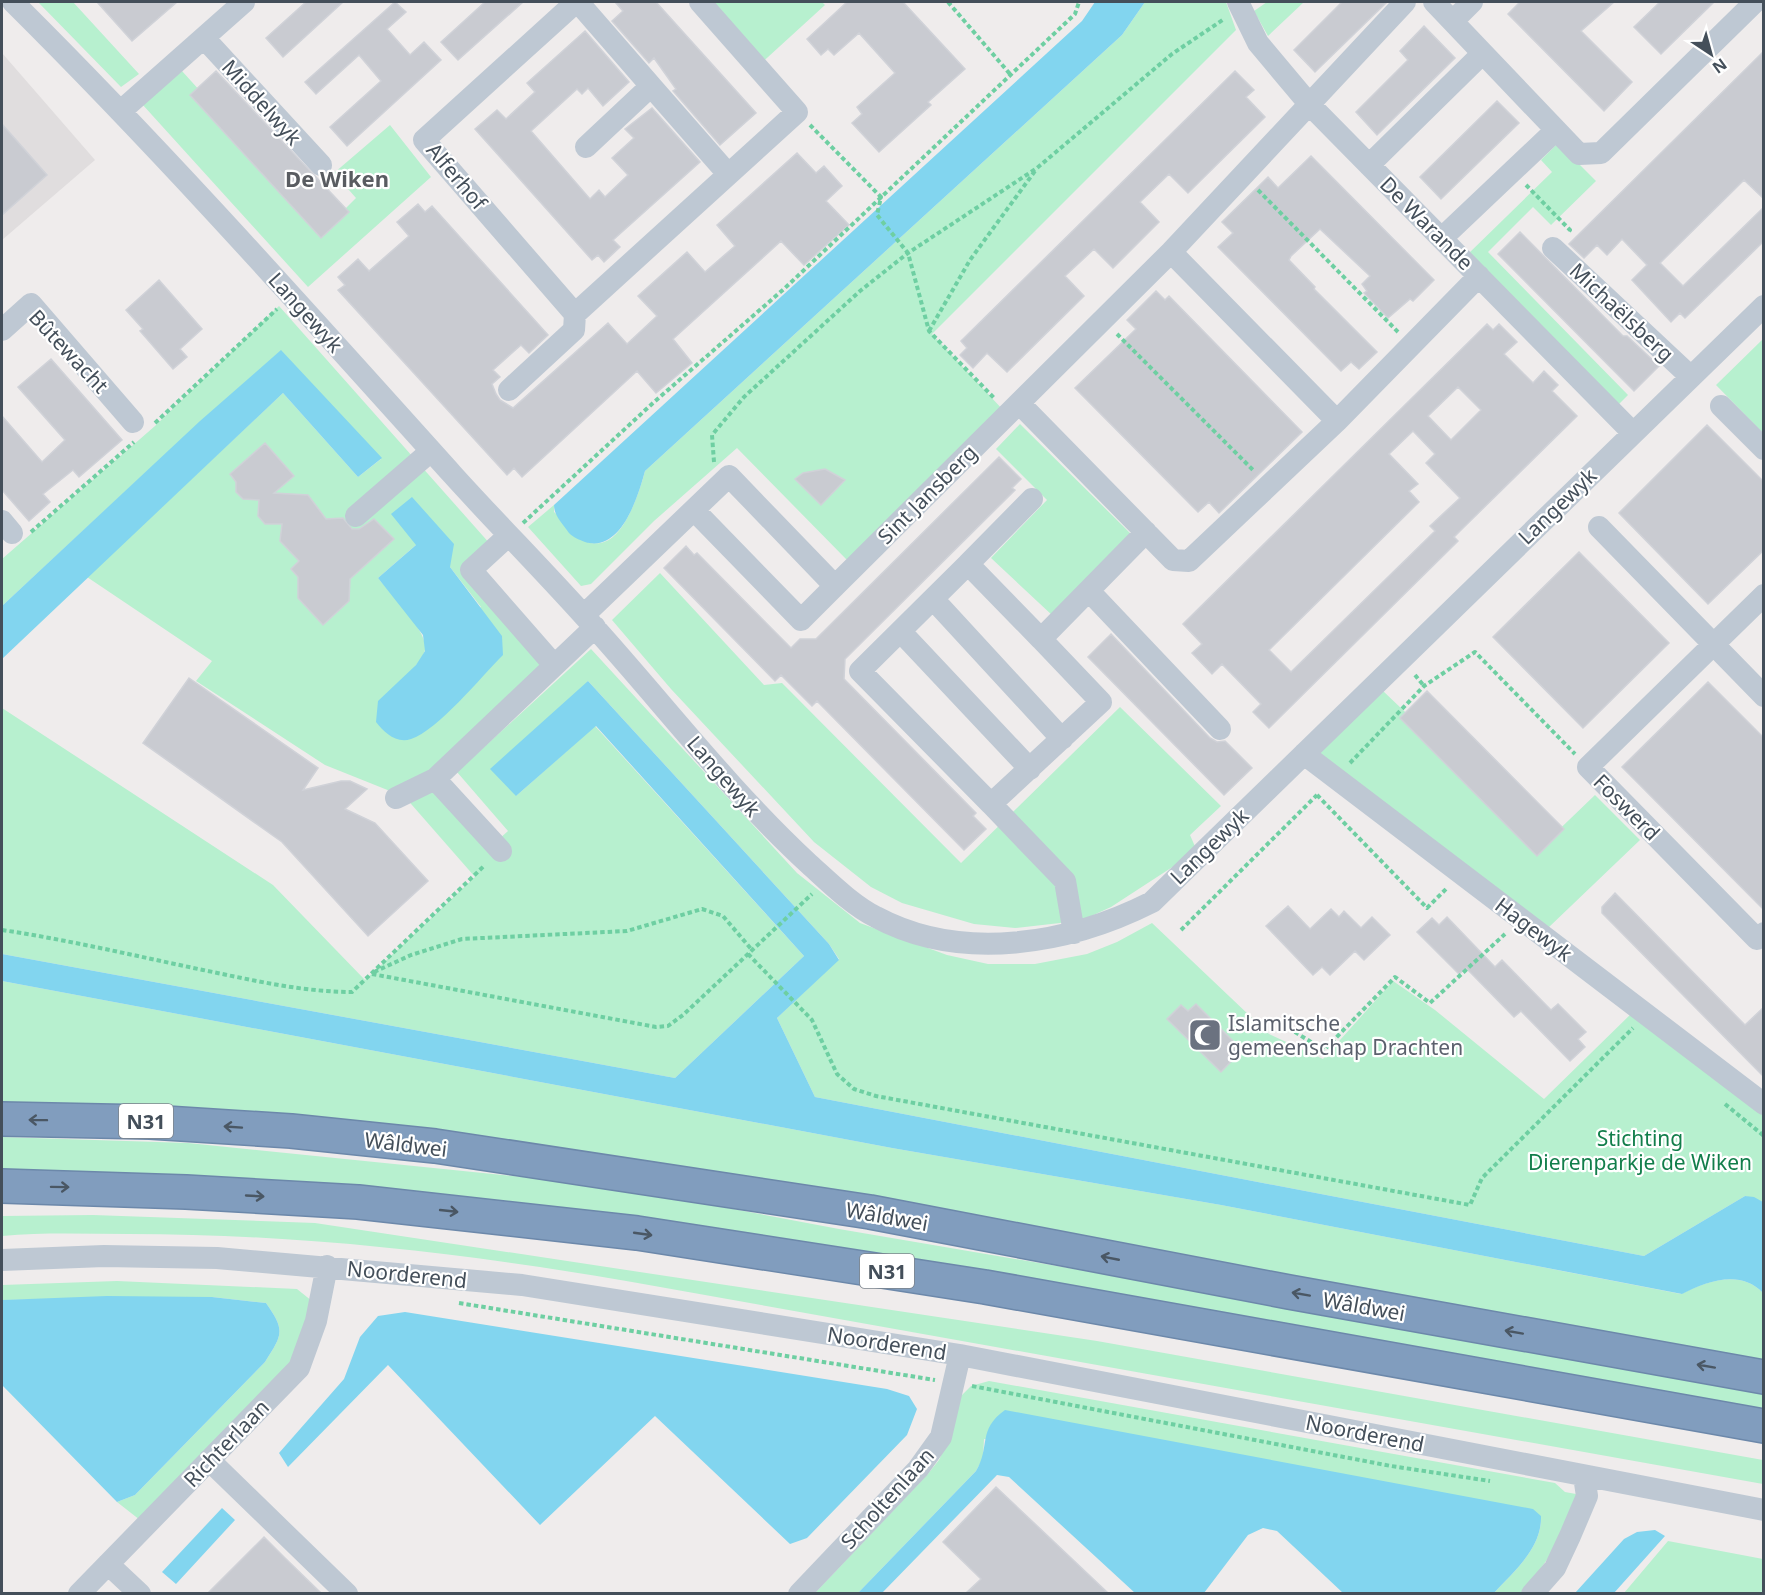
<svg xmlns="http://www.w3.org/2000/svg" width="1765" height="1595" font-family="'Noto Sans',sans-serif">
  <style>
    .education { fill: #e0ddde }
    .green { fill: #b7f0cf; fill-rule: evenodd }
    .water { fill: #82d5ef }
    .building { fill: #c9cbd1; stroke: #d0d2d8; stroke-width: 1.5; fill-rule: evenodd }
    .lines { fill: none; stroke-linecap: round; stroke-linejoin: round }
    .highway-casing { stroke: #6c88aa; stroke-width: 36 }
    .path { stroke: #6ecfa2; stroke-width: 4; stroke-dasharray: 4.5 3; stroke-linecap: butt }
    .minor { stroke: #bec8d3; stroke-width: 22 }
    .highway { stroke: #819dbe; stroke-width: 33 }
    .oneway { stroke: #4a5764 }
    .labels { text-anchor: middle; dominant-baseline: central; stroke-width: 4.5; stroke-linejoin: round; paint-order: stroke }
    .shield { fill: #fff; stroke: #7c848c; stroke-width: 1.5 }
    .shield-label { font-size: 20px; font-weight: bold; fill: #444f5a }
    .street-label { font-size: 21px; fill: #444f5a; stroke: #fff }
    .worship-label { font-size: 21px; fill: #5b616d; stroke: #fff; text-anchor: start }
    .park-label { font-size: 21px; fill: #127e4b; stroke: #fff }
    .neighbourhood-label { font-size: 22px; font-weight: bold; fill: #595c61; stroke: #fff }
  </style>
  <rect width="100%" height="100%" fill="#efecec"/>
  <path class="education" d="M2 53 95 160 2 240Z"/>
  <path class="green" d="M38 2H73L139 74 121 87Z
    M701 2H822L825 5 756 68Z
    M1145 2H1226L1236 30 932 334 1004 411 853 559H846L737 448 654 521 591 584 581 586 528 527 554 505V512L589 543C593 543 600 544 604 542 625 536 640 491 645 471L1122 35Z
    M1267 2H1304L1268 36 1254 11Z
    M182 71 325 229 356 198 334 173 390 125 431 177 308 287 142 104Z
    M1558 143 1596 181 1551 225 1533 207 1488 252 1628 395 1616 407 1467 255 1552 172 1541 160Z
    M279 306 491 545 463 569 546 666 425 778 488 849 508 831 457 772 591 649 797 873 860 923 947 955 988 964H1035L1087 954 1117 942 1152 923 1269 1034 1323 1059 1393 981 1435 1010 1544 1099 1635 1010 1763 1108V1202L1745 1196 1644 1256 815 1097 777 1018 839 959 829 944 588 681 516 796 595 726 804 956 675 1078 2 954V708L273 885 365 980 475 877 405 797 325 765 196 681 212 661 87 577 283 393 358 477 381 459 281 351 200 422 2 606V559L155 426ZM417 544 450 567 481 607 378 702C390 690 421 666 425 650 429 632 390 593 378 578Z
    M1763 339V433L1716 385Z
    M1020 424 1133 536 1053 616 991 558 1047 500 996 449Z
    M660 573 764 685 782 683 961 863 1120 707 1221 806 1190 835 1197 851 1111 907 1087 918 1060 923 1015 928 974 924 902 903 871 887 814 842 671 689 612 620Z
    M1383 691 1544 844 1595 795 1640 840 1548 928 1318 754Z
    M2 981 892 1148 1221 1205 1681 1294C1707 1281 1741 1269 1763 1293V1365L622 1158 286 1114 2 1103Z
    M2 1137 188 1143 611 1186 839 1229 1316 1310 1763 1391V1414L1181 1310 2 1175Z
    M93 1215 315 1223 1097 1341 1763 1460V1484L632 1282C464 1253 299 1234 129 1234 87 1234 44 1232 2 1236V1216Z
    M117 1281 297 1289 312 1301 296 1357 140 1520 117 1502 135 1495 265 1362C282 1335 286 1331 266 1303L212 1297 2 1300V1285Z
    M989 1381 1555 1483 1565 1492 1587 1496 1559 1543 1523 1593H1494C1514 1571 1542 1548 1541 1516L984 1439 983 1458 976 1471 858 1593 814 1594 927 1475 939 1460 951 1432 961 1396 971 1386Z
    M1668 1541 1763 1559V1593H1624Z"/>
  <path class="water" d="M1095 2H1145L1122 35 645 471C638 497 621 553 585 542 578 539 574 538 569 533 563 524 554 516 554 505L1082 21Z
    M281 350 382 458 358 477 283 393 2 659V606L200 421Z
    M412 497 454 544 450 567 502 636 503 655C482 676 437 731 411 739 396 744 384 732 376 722L378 701 416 665 425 651 423 635 378 578 416 545 391 514Z
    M588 681 829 944 839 960 777 1018 815 1097 1644 1256 1745 1196 1754 1197 1763 1202V1293C1741 1269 1707 1281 1682 1294L1221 1205 892 1148 2 981V954L675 1078 804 956 596 726 516 796 490 769Z
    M107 1296 212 1297 266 1303C286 1331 282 1335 265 1362L135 1495 117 1502 2 1385V1300Z
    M405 1312 887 1389 909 1396 917 1409 907 1435 807 1538 790 1544 655 1416 540 1525 388 1365 288 1467 279 1453 344 1379 360 1337 378 1316Z
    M1005 1410 1533 1509 1541 1516C1542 1548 1514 1571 1494 1593H1343L1277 1531 1263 1528 1248 1535 1204 1593H1135L1009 1477 997 1475 882 1593H858L976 1471C991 1446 977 1430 1005 1410Z
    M222 1508 235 1520 176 1584 162 1572Z
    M1655 1530 1665 1536 1614 1593H1575L1624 1539 1637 1532Z"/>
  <path class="building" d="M97 2H177L132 41Z
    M306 2H343L283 57 266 38Z
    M395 2 406 12 387 29 410 55 424 42 441 60 347 146 330 127 381 81 359 55 316 94 305 82Z
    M485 2H523L458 60 441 42Z
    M615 2H656L756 113 720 145 673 91 676 89 654 58 649 63 612 21 623 11Z
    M847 2H903L965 69 928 102 931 105 879 152 852 123 862 114 857 107 895 73 859 33 834 55 828 49 821 55 807 39Z
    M1342 2H1387L1315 72 1294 50Z
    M1520 2H1614L1581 31 1632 82 1604 111 1508 14Z
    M1660 2H1714L1661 54 1634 27Z
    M1424 26 1455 58 1377 135 1356 112 1408 60 1400 51Z
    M585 31 629 82 603 106 588 88 582 94 577 89 531 131 590 199 599 190 605 197 628 175 612 158 634 138 625 129 652 108 700 162 613 240 620 247 604 262 598 255 592 260 475 129 497 110 506 119 535 92 527 83Z
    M1764 51V199L1744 180 1660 263 1683 286 1764 207V241L1685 318 1680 313 1671 322 1632 280 1647 265 1622 239 1607 255 1597 245 1584 258 1569 244Z
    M216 71 349 212 321 238 190 95Z
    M1235 71 1254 90 1246 97 1265 117 1188 193 1169 174 1140 202 1159 222 1113 268 1094 249 1065 276 1084 296 1007 372 987 353 973 368 960 355 967 348 961 341Z
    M1497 101 1519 123 1441 199 1420 177Z
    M2 124 47 175 2 215Z
    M797 153 816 173 824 166 842 186 826 201 849 225 804 265 781 241 673 339 692 363 656 393 637 371 522 477 514 468 507 475 338 290 345 285 338 277 358 259 369 271 409 236 397 222 418 204 425 212 432 206 548 335 529 353 521 345 493 370 500 377 492 384 496 394 500 400 513 408 608 323 627 344 641 331 657 316 638 296 687 252 705 272 735 246 717 225Z
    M1311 156 1434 280 1413 301 1410 299 1388 318 1364 293 1367 291 1362 284 1370 276 1320 229 1291 256 1289 260 1315 287 1314 289 1377 352 1359 369 1351 362 1341 371 1218 247 1233 233 1222 222 1268 177 1278 188Z
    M1520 232 1623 336H1627L1659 366 1634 391 1498 254Z
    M159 280 202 329 180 349 187 357 173 369 140 331 143 329 126 310Z
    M1156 291 1165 300 1169 296 1302 432 1219 513 1209 502 1198 512 1075 388 1136 329 1127 320Z
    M1487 324 1493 330 1499 324 1517 342 1504 354 1533 383 1544 371 1558 385 1552 391 1577 416 1460 531 1454 537 1458 541 1269 728 1253 712 1261 704 1222 664 1212 674 1192 653 1202 644 1183 624ZM1458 387 1481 410 1451 440 1428 416ZM1413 431 1435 454 1426 463 1460 498 1430 526 1435 531 1291 672 1269 650 1419 502 1409 491 1418 484 1389 454Z
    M51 359 122 440 79 477 73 470 43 494 50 502 29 521 2 490V416L42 462 65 440 18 387Z
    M1707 425 1764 482V550L1708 604 1619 513Z
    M265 443 294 476 274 493 308 495 326 519 343 518 352 529H359L374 519 394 539 350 579 349 601 323 625 298 598V577L291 569 299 561 280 541 282 524H265L258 516 259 500 243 499 236 492V482L230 474Z
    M999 457 1021 479 1012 488 1015 490 845 659 844 679 976 813 973 816 986 829 964 850 817 701 812 706 781 675 775 681 664 568 686 546 694 555 697 553 791 648 800 639H816Z
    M825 469 845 480 821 505 795 479 803 473Z
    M1579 552 1669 643 1583 728 1493 637Z
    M1111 634 1210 738 1217 742 1225 741 1252 768 1224 795 1088 657Z
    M189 678 318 768 303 790 341 781H350L367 789 345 809 375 823 428 881 368 936 282 842 143 743Z
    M1708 682 1764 738V910L1622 767Z
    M1427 691 1564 829 1537 856 1400 718Z
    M1615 893 1745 1025 1764 1007V1077L1602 913V907Z
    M1288 906 1310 929 1331 909 1339 917 1344 911 1361 928 1372 917 1390 935 1364 960 1355 951 1330 975 1322 967 1313 975 1266 926Z
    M1447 917 1495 967 1502 960 1551 1010 1558 1004 1586 1032 1578 1039 1585 1047 1570 1061 1521 1011 1514 1017 1466 968 1459 974 1417 932 1432 918 1439 925Z
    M1196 1004 1242 1050 1221 1072 1167 1019 1181 1005 1188 1011Z
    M996 1487 1108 1593H966L981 1579 943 1542Z
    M264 1537 284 1557 321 1593H208Z"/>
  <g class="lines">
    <defs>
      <path id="highway" d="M2 1119 150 1122 291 1131 435 1146 870 1212 1289 1292 1764 1377
        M2 1186 186 1192 358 1202 637 1233 985 1287 1764 1426"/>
    </defs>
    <use href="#highway" class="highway-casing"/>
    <path class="path" d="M948 2 1010 74
      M810 125 881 197 877 215 908 253 929 331 995 399
      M1526 185 1570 230 1567 233
      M1258 190 1398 332
      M929 331 970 260 1035 171
      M1117 334 1254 471
      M155 423 277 309
      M714 462 712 435 744 397 860 291 908 253 1037 168 1172 54 1224 19
      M523 523 653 403 785 288 1075 14 1079 2
      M31 532 134 442
      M1415 675 1424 686
      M1350 763 1424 686 1475 652 1575 754
      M1317 795 1427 908 1447 888
      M2 930C69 940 136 956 203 970 252 980 302 992 352 992L485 865
      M1181 930 1317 795
      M748 954 812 1020 837 1074 854 1089 876 1096 1470 1205 1482 1178 1633 1028
      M374 972 411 955 462 939 627 931 702 909 723 916 752 950
      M372 974 656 1027 668 1026 683 1015 812 894
      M1282 1024 1324 1050 1395 977 1430 1003 1505 934
      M1725 1104 1764 1136
      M459 1303 935 1380
      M972 1386 1391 1466 1490 1481"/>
    <path class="minor" d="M13 2C165 153 308 314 452 474 499 526 549 576 595 628 666 707 731 792 809 864 829 882 852 905 876 917 962 963 1069 944 1152 902L1764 306
      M576 2 424 140 575 314 797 112 700 2
      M578 2 651 86 586 147
      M1238 2 1258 43 1310 105 1633 433
      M1434 2 1579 154 1601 153 1755 2
      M1453 21 1472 2
      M204 38 321 165
      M651 86 728 174
      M122 110 244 2
      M1369 165 1482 54
      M1442 238 1556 130
      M1553 248 1691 377
      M1171 252 1337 421
      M2 330 31 304 133 422
      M509 390 574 330 575 314
      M1020 404 1173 560 1189 561 1337 421 1479 276
      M1721 406 1764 449
      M694 510 801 620 835 586
      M356 516 431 451
      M2 521 12 533
      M1599 527 1764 696
      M508 536 471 570 554 665
      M968 564 1032 499
      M1090 592 1220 729
      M1764 595 1588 767 1757 939 1764 933
      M934 600 1062 739
      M584 615 729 476 835 586 1171 252 1405 2
      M901 632 1030 769
      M1304 754 1764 1104
      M396 798 435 779
      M991 804 860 671 968 564 1041 639
      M501 851 435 779 595 627
      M1074 933 1065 881 991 804 1101 702 1041 639 1146 532
      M2 1260 104 1256 217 1258 522 1285 960 1355 1764 1510
      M209 1460 347 1594
      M108 1564 140 1594
      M79 1594 299 1368 316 1321 327 1266
      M799 1594 918 1469 941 1437 960 1355
      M1532 1594 1555 1568 1570 1536 1587 1496 1584 1476"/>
    <use href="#highway" class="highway"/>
  </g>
  <defs><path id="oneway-shaft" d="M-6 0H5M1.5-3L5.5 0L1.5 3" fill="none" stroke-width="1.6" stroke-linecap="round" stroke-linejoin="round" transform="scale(1.5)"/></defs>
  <g class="oneway">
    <use href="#oneway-shaft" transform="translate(38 1120) rotate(-179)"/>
    <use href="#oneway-shaft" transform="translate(233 1127) rotate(-176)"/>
    <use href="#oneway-shaft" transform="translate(60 1187) rotate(1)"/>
    <use href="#oneway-shaft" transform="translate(255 1196) rotate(3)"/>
    <use href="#oneway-shaft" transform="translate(449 1211) rotate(6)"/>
    <use href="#oneway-shaft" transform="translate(643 1234) rotate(8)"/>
    <use href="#oneway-shaft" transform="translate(1110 1258) rotate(-169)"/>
    <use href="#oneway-shaft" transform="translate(1301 1294) rotate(-170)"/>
    <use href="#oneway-shaft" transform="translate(1514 1332) rotate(-170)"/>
    <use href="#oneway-shaft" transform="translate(1706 1366) rotate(-170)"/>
  </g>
  <defs>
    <symbol id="mosque-square" viewBox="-11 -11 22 22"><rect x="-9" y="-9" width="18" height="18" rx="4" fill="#6b7280" stroke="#fff"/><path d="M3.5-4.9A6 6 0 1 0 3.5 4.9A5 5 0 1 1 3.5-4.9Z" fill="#fff"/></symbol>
  </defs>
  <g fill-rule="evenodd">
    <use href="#mosque-square" x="1186" y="1016" width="38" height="38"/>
  </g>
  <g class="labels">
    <g class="shield">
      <rect x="119" y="1104" width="54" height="34" rx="4.5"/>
      <rect x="860" y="1254" width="54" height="34" rx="4.5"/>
    </g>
    <g class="shield-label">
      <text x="146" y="1121">N31</text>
      <text x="887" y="1271">N31</text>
    </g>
    <g class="street-label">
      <text transform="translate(262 102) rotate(48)">Middelwyk</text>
      <text transform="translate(457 176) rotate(50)">Alferhof</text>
      <text transform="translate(1427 223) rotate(45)">De Warande</text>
      <text transform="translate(306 312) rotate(48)">Langewyk</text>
      <text transform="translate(1622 312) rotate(43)">Michaëlsberg</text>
      <text transform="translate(69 351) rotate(47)">Bûtewacht</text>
      <text transform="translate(927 494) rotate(-45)">Sint Jansberg</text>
      <text transform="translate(1557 506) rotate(-44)">Langewyk</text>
      <text transform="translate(724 776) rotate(49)">Langewyk</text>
      <text transform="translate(1627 807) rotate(45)">Foswerd</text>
      <text transform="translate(1209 846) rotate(-44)">Langewyk</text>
      <text transform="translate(1534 929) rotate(37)">Hagewyk</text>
      <text transform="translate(406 1144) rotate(7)">Wâldwei</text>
      <text transform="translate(887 1216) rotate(10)">Wâldwei</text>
      <text transform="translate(407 1274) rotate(6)">Noorderend</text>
      <text transform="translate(1364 1306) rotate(10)">Wâldwei</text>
      <text transform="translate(887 1343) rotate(9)">Noorderend</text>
      <text transform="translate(1365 1433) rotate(11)">Noorderend</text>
      <text transform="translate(226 1443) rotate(-46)">Richterlaan</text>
      <text transform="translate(887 1498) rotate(-48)">Scholtenlaan</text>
    </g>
    <g class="worship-label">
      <text x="1228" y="1023">Islamitsche<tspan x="1228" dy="24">gemeenschap Drachten</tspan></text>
    </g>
    <g class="park-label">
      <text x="1640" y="1138">Stichting<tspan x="1640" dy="24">Dierenparkje de Wiken</tspan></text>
    </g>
    <g class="neighbourhood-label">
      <text x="337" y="178">De Wiken</text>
    </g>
  </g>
  <rect width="1765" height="1595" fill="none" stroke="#444f5a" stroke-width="6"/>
  <g transform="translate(1711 54) rotate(144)" stroke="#ffffff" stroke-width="4.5" paint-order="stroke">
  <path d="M0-4.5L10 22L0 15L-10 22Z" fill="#444f5a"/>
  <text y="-9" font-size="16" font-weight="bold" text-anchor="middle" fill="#444f5a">N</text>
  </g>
</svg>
